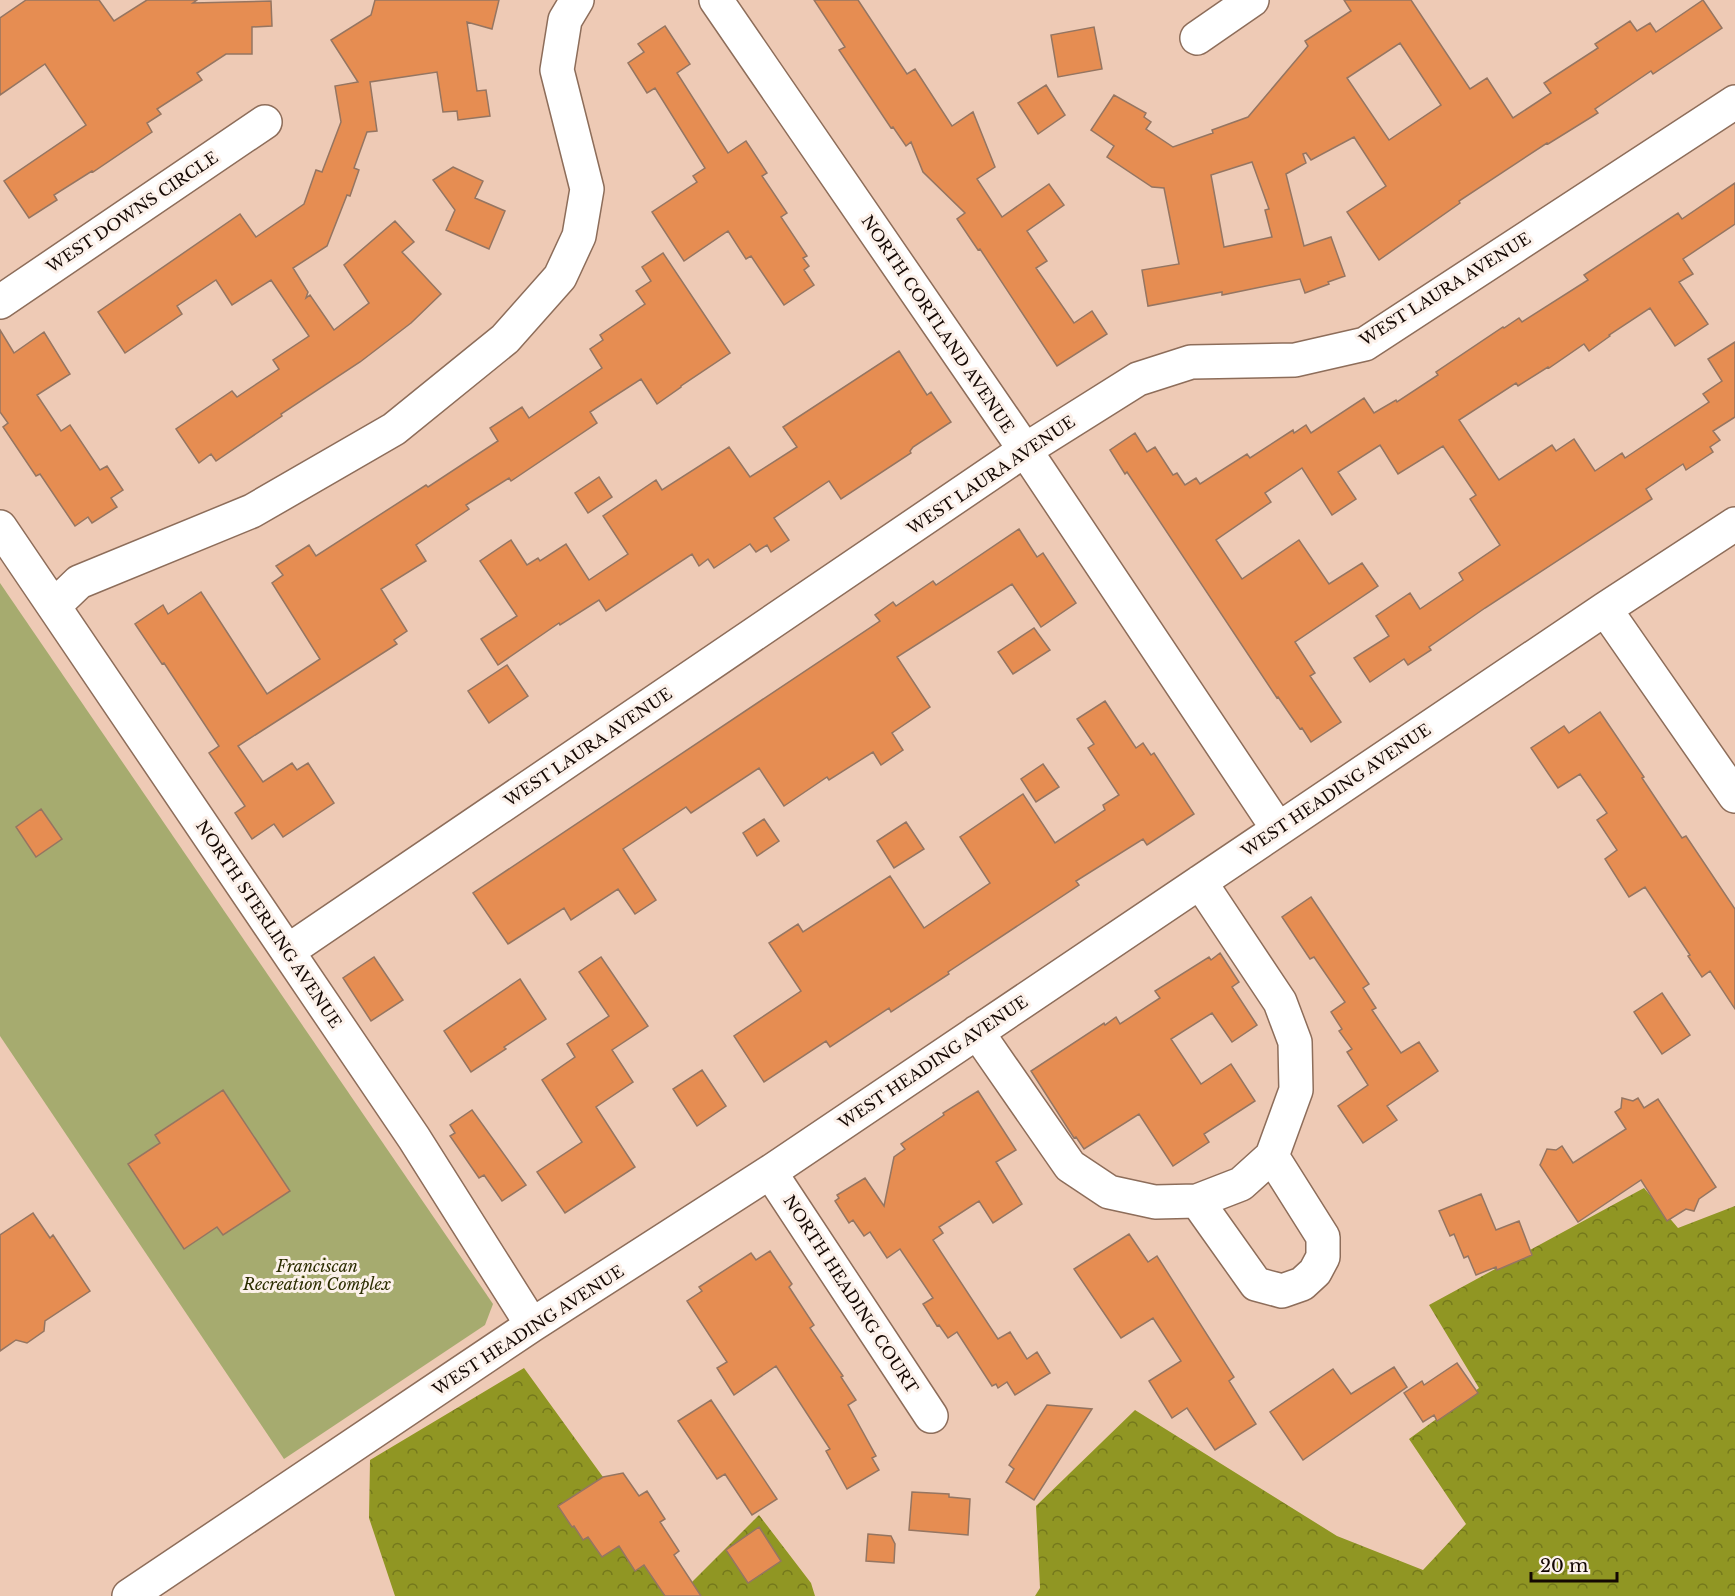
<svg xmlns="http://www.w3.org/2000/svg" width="1735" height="1596" font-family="'Libre Baskerville',serif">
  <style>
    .green { fill: #a6ab6f }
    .forest { fill: url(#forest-crowns) }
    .building { fill: #e68d52; stroke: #957561; stroke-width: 1.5; fill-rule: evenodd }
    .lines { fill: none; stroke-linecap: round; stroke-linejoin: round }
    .minor-casing { stroke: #8d6d5a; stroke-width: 36 }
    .minor { stroke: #fff; stroke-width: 33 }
    .labels { text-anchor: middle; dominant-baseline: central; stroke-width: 6; stroke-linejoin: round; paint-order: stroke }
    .street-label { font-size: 16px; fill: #140803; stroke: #fcf1ea }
    .park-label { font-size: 16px; font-style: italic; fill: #2b2d00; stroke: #fcf1ea }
  </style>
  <defs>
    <pattern id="forest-crowns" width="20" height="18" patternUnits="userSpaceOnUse" patternTransform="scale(1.5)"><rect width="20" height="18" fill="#909623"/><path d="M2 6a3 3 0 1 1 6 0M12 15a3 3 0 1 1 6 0" fill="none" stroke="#74781c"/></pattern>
  </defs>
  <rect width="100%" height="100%" fill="#eecab5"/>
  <path class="green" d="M0 583 493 1304 485 1325 284 1459 0 1036Z"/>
  <path class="forest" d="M1644 1188 1678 1228 1735 1206V1596H1035L1040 1588 1036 1506 1135 1410 1337 1536 1423 1570 1466 1524 1409 1439 1479 1388 1429 1305Z
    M524 1368 603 1477 559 1507 572 1527 574 1526 583 1540 588 1537 602 1557 619 1546 635 1571 644 1565 665 1596H395L369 1518 370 1460Z
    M759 1515 811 1583 815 1596H671L692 1582Z"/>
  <path class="building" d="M26 0H99L114 21 147 0H197L193 3 271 1 272 26 252 27V54H226L197 73 202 80 157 109 161 114 147 123 152 132 93 172 92 171 54 195 57 200 29 218 4 181 86 125 45 64 0 95V18Z
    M375 0H499L492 29 467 22 477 91 486 90 490 116 458 120 457 111 443 112 437 72 370 82 377 131 367 132 354 168 359 170 350 196 347 195 327 246 293 268 308 292 306 298 310 295 334 330 369 303 344 265 395 221 414 242 402 252 441 294 411 323 360 362 281 414 282 416 216 461 211 454 199 463 176 429 232 391 237 397 279 369 273 360 309 336 271 280 232 305 216 280 177 306 182 314 125 353 98 312 240 214 256 237 304 204 316 170 322 172 341 122 335 86 358 82 331 40 371 15Z
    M814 0H858L907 74 915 69 952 126 973 112 995 167 977 179 1002 217 1049 184 1064 205 1027 231 1047 261 1036 268 1074 323 1092 311 1107 334 1057 366 980 249 978 250 957 219 965 213 923 172 911 142 906 146 893 127 891 128 839 50 845 47Z
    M1344 0H1411L1470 89 1487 78 1513 118 1551 93 1544 83 1598 48 1595 44 1630 21 1637 31 1650 23 1656 32 1703 0 1722 28 1653 74 1651 71 1595 109 1598 113 1548 144 1547 143 1459 201 1460 203 1379 260 1347 212 1386 186 1354 137 1311 160 1306 153 1303 154 1306 163 1286 174 1304 246 1331 237 1345 276 1328 282 1329 284 1305 293 1300 279 1222 295V292L1148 306 1142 270 1179 264 1164 188 1152 187 1107 157 1114 146 1091 130 1114 95 1146 113 1144 117 1151 122 1146 129 1173 147 1213 133 1212 130 1248 117 1308 46 1305 41 1351 11ZM1400 43 1441 105 1389 140 1347 78ZM1252 162 1269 209 1265 210 1272 237 1224 247 1211 175Z
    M665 26 690 64 677 73 728 153 746 141 767 173 762 176 787 213 781 217 807 256 803 258 809 266 804 270 814 285 784 305 751 256 746 259 728 231 684 261 652 212 697 182 693 176 705 168 655 88 647 93 628 63 644 52 638 44Z
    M1094 27 1102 69 1058 77 1051 35Z
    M1046 85 1065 115 1038 134 1018 103Z
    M453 167 483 181 475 198 505 211 489 249 446 230 455 210 433 180Z
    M1735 183V224L1683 259 1693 274 1679 282 1708 324 1675 346 1650 308 1609 335 1610 336 1589 351 1584 344 1549 368 1548 367 1518 386 1516 383 1459 420 1499 480 1552 445 1556 451 1574 439 1595 471 1622 453 1625 458 1709 402 1703 394 1722 381 1708 359 1735 342V417L1713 431 1720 440 1710 447 1713 452 1686 470 1683 464 1646 489 1652 499 1485 608 1429 647 1431 650 1408 665 1404 659 1370 682 1354 658 1389 636 1376 616 1410 593 1420 609 1463 580 1459 573 1500 545 1470 499 1476 495 1443 446 1398 474 1380 445 1338 472 1356 499 1332 515 1302 468 1265 493 1271 502 1216 540 1242 579 1299 540 1329 584 1362 563 1378 586 1295 642 1315 673 1310 676 1341 722 1311 742 1302 728 1300 729 1278 697 1277 698 1127 472 1125 474 1110 450 1135 433 1147 452 1155 447 1173 475 1177 473 1185 485 1196 478 1200 484 1247 454 1250 458 1293 430 1294 433 1306 425 1311 433 1364 398 1374 413 1396 400 1397 402 1438 375 1436 372 1503 327 1504 328 1519 318 1522 322 1588 280 1584 275 1678 213 1682 219Z
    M663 253 730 353 681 386V387L657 404 641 379 590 412 597 423 511 481 509 478 466 505 469 509 416 545 426 561 381 589 407 631 394 640 397 644 238 746 263 782 292 763 297 770 308 763 334 803 283 837 274 824 252 839 235 813 245 806 209 753 219 746 164 663 162 664 135 624 163 605 168 614 201 592 267 694 320 659 272 583 283 575 276 566 309 545 316 556 426 485 428 487 498 441 490 428 522 407 529 418 602 368 590 349 603 340 600 335 645 304 636 291 651 281 642 267Z
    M0 330 14 353 44 332 70 374 37 395 61 431 70 425 100 470 107 466 123 490 111 498 117 507 92 523 88 517 75 526 40 474 36 476 3 427 8 423 0 412Z
    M899 351 927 395 931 392 951 422 913 447 910 451 911 453 841 499 829 481 774 518 789 540 771 552 767 545 756 552 750 544 714 568 708 559 699 566 692 554 606 611 599 600 560 625 559 623 498 665 481 639 517 616 480 561 511 540 527 565 538 558 540 561 566 544 589 580 628 554 603 516 656 480 662 490 729 447 750 477 797 447 783 427Z
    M599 477 612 497 588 513 575 493Z
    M1019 529 1037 557 1043 553 1076 603 1041 627 1012 584 897 657 930 707 892 733 903 750 881 765 873 752 829 780 827 777 784 806 759 768 691 813 686 807 623 849 656 900 635 914 618 889 571 920 564 908 508 944 473 893 880 621 875 615 893 602 896 606 933 581 936 585Z
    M1034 628 1050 650 1013 674 998 652Z
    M507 665 528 696 489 723 468 691Z
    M1105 701 1136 748 1143 743 1151 755 1154 753 1194 814 1147 845 1143 839 1076 881 1079 885 948 972 949 974 891 1012 889 1008 830 1047 826 1041 764 1082 734 1036 801 991 769 943 798 924 803 932 890 876 924 928 990 883 960 837 1023 794 1055 843 1105 810 1103 805 1119 795 1088 748 1094 744 1077 719Z
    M1600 712 1644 777 1642 778 1682 838 1686 836 1735 909V1009L1710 971 1702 977 1688 956 1690 955 1645 887 1629 897 1605 859 1617 850 1597 820 1607 813 1580 774 1558 788 1531 748 1564 726 1569 733Z
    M1043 764 1059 787 1036 802 1021 779Z
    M41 809 62 839 36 857 16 827Z
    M764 819 779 841 757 856 743 833Z
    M906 822 924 849 894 868 877 841Z
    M1311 897 1369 984 1363 988 1376 1008 1372 1010 1401 1053 1419 1042 1438 1071 1387 1106 1397 1120 1363 1143 1338 1106 1368 1085 1347 1052 1352 1049 1339 1031 1342 1029 1331 1012 1345 1002 1314 957 1310 959 1282 917Z
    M1220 953 1239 982 1232 987 1257 1025 1232 1042 1212 1013 1171 1039 1201 1084 1231 1064 1255 1101 1204 1134 1209 1142 1173 1166 1139 1114 1084 1149 1076 1137 1074 1138 1031 1071 1104 1023 1105 1025 1116 1017 1120 1024 1160 998 1155 991 1209 957 1211 960Z
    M374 957 403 1000 371 1021 343 978Z
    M601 957 648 1026 612 1050 633 1082 596 1107 635 1167 565 1213 537 1172 582 1142 542 1080 575 1057 567 1044 609 1016 579 972Z
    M520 979 546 1019 504 1047 506 1049 471 1072 444 1031Z
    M1662 993 1690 1035 1662 1054 1634 1012Z
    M702 1070 726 1106 697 1126 673 1089Z
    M223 1090 290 1191 223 1235 217 1227 184 1249 128 1164 160 1143 155 1135Z
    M978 1091 1016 1150 996 1162 1022 1204 993 1223 979 1201 939 1227 943 1233 933 1240 998 1339 1010 1332 1027 1359 1037 1352 1050 1373 1015 1395 1007 1382 998 1388 996 1384 992 1386 957 1332 948 1338 939 1325 937 1326 923 1304 933 1298 900 1249 887 1258 870 1232 864 1236 853 1220 849 1223 835 1201 839 1198 837 1195 865 1178 884 1206 894 1157 905 1149 901 1144 944 1115 943 1113Z
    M1622 1098 1633 1101 1638 1098 1644 1108 1658 1099 1716 1187 1699 1199 1694 1211 1686 1209 1667 1221 1641 1180 1578 1222 1540 1165 1547 1149 1556 1150 1562 1146 1573 1163 1626 1129 1615 1112 1621 1108Z
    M472 1110 526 1185 502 1201 484 1175 479 1178 450 1136 455 1133 450 1125Z
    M1481 1194 1496 1230 1519 1221 1532 1255 1497 1270 1496 1267 1476 1275 1468 1256 1464 1258 1454 1234 1450 1236 1439 1211Z
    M33 1213 50 1238 53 1235 90 1291 45 1321 44 1331 27 1343 16 1340 0 1351V1235Z
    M1129 1234 1148 1262 1157 1256 1234 1377 1229 1381 1256 1424 1215 1450 1187 1408 1172 1418 1149 1381 1181 1361 1153 1318 1121 1338 1074 1269Z
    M770 1251 792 1284 789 1287 814 1325 810 1328 843 1376 841 1377 856 1400 848 1405 876 1456 872 1458 879 1470 847 1489 826 1451 830 1449 776 1366 734 1395 717 1368 727 1362 687 1301 702 1291 699 1287 751 1253 756 1260Z
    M1457 1363 1478 1393 1437 1421 1434 1415 1423 1422 1404 1393 1422 1381 1424 1385Z
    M1394 1367 1407 1387 1303 1460 1270 1412 1333 1369 1351 1394Z
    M711 1400 777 1499 752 1515 725 1474 717 1479 678 1421Z
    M1047 1405 1092 1409 1034 1500 1006 1482 1014 1469 1009 1465Z
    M623 1473 639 1496 647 1491 665 1519 660 1522 679 1551 674 1555 701 1596H665L644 1565 635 1571 619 1546 602 1557 588 1537 583 1540 574 1526 572 1527 558 1506 603 1477Z
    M912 1492 949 1494V1497L970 1499 968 1535 909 1530Z
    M759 1527 781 1561 748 1583 726 1550Z
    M868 1534 891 1536 895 1544 894 1563 866 1561Z"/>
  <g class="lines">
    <defs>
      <path id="minor" d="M716 0 1025 450 1278 829
        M1197 38 1252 0
        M0 302 265 122
        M0 527 414 1138 532 1325
        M54 606 79 582 252 511 394 429 505 339 560 277 579 236 587 189 557 70 565 20 577 0
        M1605 609 1735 796
        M288 951 1025 450 1138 379 1191 362 1295 360 1365 344 1735 102
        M977 1032 1070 1166 1109 1192 1155 1202 1197 1201 1241 1184 1272 1156 1296 1090 1295 1042 1280 1002 1200 882
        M770 1172 931 1416
        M1197 1201 1256 1284 1282 1291 1302 1284 1315 1272 1323 1257V1237L1272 1156
        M129 1596 532 1325 770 1172 1605 609 1735 524"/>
    </defs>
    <use href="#minor" class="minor-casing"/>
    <use href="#minor" class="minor"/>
  </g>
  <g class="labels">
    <g class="street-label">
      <text transform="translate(132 212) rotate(-34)">WEST DOWNS CIRCLE</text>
      <text transform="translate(1445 289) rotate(-32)">WEST LAURA AVENUE</text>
      <text transform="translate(938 324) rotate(56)">NORTH CORTLAND AVENUE</text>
      <text transform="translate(991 475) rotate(-34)">WEST LAURA AVENUE</text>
      <text transform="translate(588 747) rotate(-34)">WEST LAURA AVENUE</text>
      <text transform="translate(1336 790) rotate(-34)">WEST HEADING AVENUE</text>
      <text transform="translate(269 924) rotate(56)">NORTH STERLING AVENUE</text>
      <text transform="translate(933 1062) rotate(-34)">WEST HEADING AVENUE</text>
      <text transform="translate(851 1294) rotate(57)">NORTH HEADING COURT</text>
      <text transform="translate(528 1330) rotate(-33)">WEST HEADING AVENUE</text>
    </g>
    <g class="park-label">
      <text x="317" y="1266">Franciscan<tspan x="317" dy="18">Recreation Complex</tspan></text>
    </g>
  </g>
  <path d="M1531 1572v9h86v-9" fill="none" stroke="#140803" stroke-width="3"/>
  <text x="1540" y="1572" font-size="18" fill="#140803" stroke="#fcf1ea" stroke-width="4.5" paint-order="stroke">20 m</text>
</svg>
